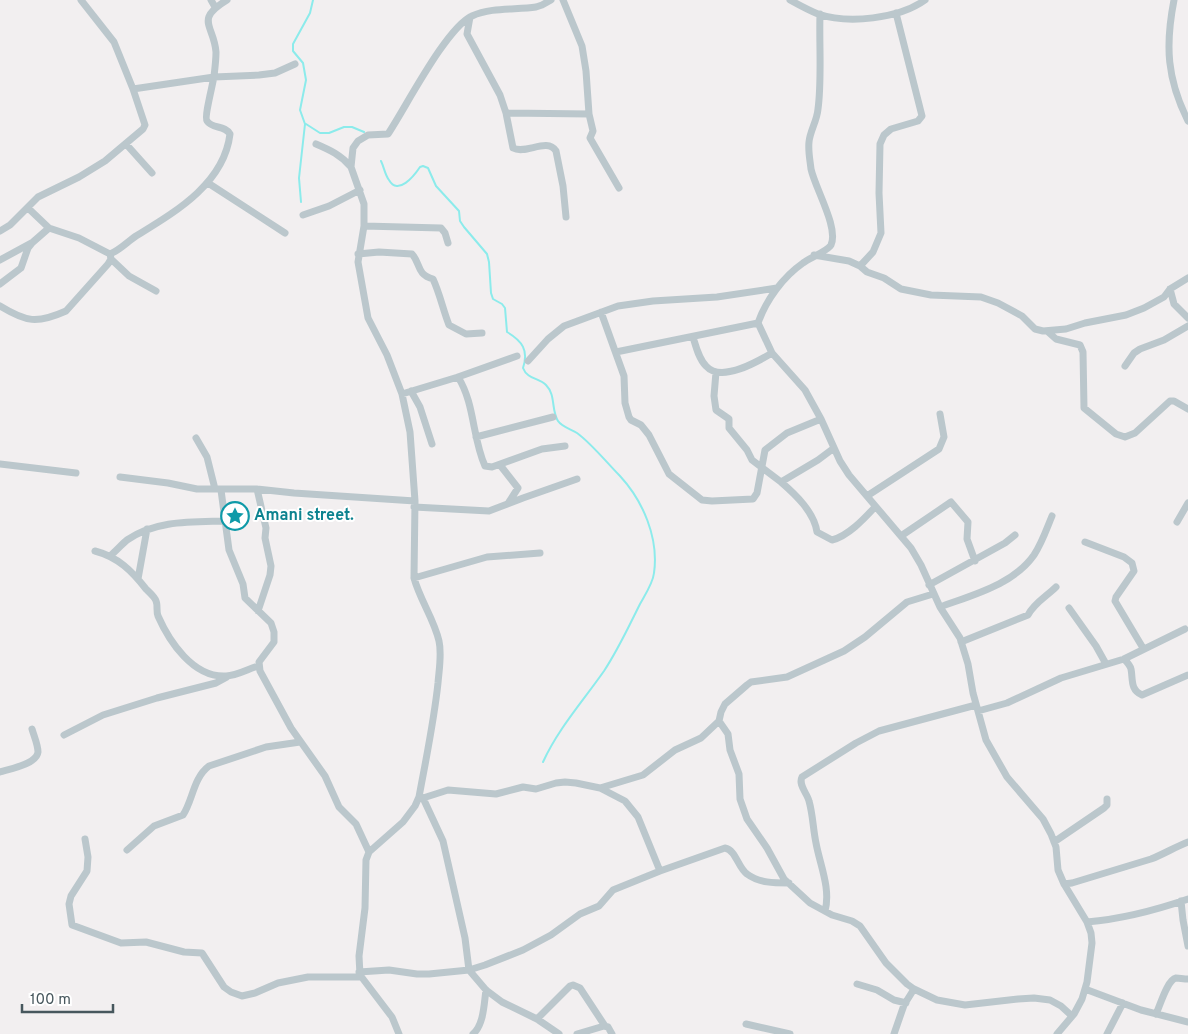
<svg xmlns="http://www.w3.org/2000/svg" width="1188" height="1034" font-family="Overpass,sans-serif">
  <style>
    .lines { fill: none; stroke-linecap: round; stroke-linejoin: round }
    .stream { stroke: #8cebeb; stroke-width: 2 }
    .minor { stroke: #bbc7cc; stroke-width: 7 }
    .labels { text-anchor: middle; dominant-baseline: central; stroke-width: 4; stroke-linejoin: round; paint-order: stroke }
    .culture-label { font-size: 16px; font-weight: bold; fill: #0d838f; stroke: #fff; text-anchor: start }
  </style>
  <rect width="100%" height="100%" fill="#f2eff0"/>
  <g class="lines">
    <path class="stream" d="M306 124 320 133H329L344 127H352L364 132
      M381 161C384 167 385 175 389 180 398 196 414 176 420 167L423 166 428 168 436 186 459 211 460 221 464 227 487 254 489 262 491 293 493 299 502 304 505 308 507 332C522 341 529 350 523 368 527 379 539 378 546 385 556 395 551 410 558 421 562 427 571 429 577 433 591 443 608 464 620 476 643 501 659 538 654 573 653 583 645 595 640 604 629 626 618 650 604 671 583 701 558 729 543 762
      M301 202 299 178 305 124 300 110 306 80 303 63 293 51V44L310 13 313 0"/>
    <path class="minor" d="M211 0 215 7
      M563 0 582 46 586 71 589 114 593 131 590 138 619 188
      M790 0C799 5 808 10 818 14 848 24 899 19 925 0
      M1174 0C1165 46 1167 79 1188 121
      M820 14C819 44 822 80 818 109 817 121 810 131 809 142 808 151 810 160 811 169 815 188 839 228 831 245 828 251 809 258 803 263 783 277 766 300 758 323L772 353 805 390 821 419 840 461 849 475 911 548 921 565 940 607 960 638 968 664 973 693 986 740 1007 777 1043 819 1051 834 1056 847 1058 870 1064 884 1087 922 1091 933 1092 943 1087 982 1082 999 1074 1014 1057 1034
      M470 17 467 34 500 95 506 113 513 148C526 155 547 137 556 151L563 186 566 217
      M133 89 214 77 259 75 275 73 295 64
      M506 113 589 114
      M126 144 152 173
      M316 144C330 150 341 155 351 167
      M208 183 285 233
      M28 208 49 228 79 238 110 254C120 250 127 242 136 236 175 212 224 184 230 134 225 125 212 129 207 121 204 117 213 84 214 76 215 68 216 60 216 52 214 25 194 20 227 0
      M303 215 329 206 360 190
      M364 226 441 228 445 233 448 243
      M0 231 10 225 38 197 79 177 105 161 143 129 145 125 133 89 114 42 81 0
      M358 254 379 252 412 254C421 264 416 274 433 279 440 294 443 310 449 325L466 334 482 333
      M814 255 849 261 860 266 867 272 884 278 901 289 931 295 981 297 998 303 1022 316 1035 329 1043 331 1066 329 1085 323 1126 315 1144 308 1164 297 1170 289 1188 278
      M111 259 129 276 156 291
      M0 260 33 242 49 228
      M860 266 873 252 881 233 879 193 880 144 884 135 891 129 918 121 922 116 896 13
      M0 284 21 268 28 248 32 243
      M1170 289 1174 304 1188 318
      M0 306C26 322 37 324 66 311L108 264 111 259 110 254
      M601 312 624 376 625 403 629 417 631 420 641 425 649 435 669 474 702 500 712 501 753 499 757 493 765 450 787 433 821 419
      M1047 331 1056 339 1080 345 1083 352 1084 408 1116 434 1125 437 1135 433 1170 401H1174L1188 409
      M693 337C696 347 699 359 706 366 721 383 757 362 772 353
      M616 352 758 323
      M528 361 548 339 564 326 618 306 653 301 717 297 777 288
      M1125 366 1134 353 1140 349 1164 340 1188 326
      M716 372 714 396 716 410 729 419V428L747 450 752 460 781 482 818 460 834 448
      M458 377C475 404 472 437 485 466L492 467 542 449 565 446
      M411 391 420 407 432 444
      M402 394 458 377 517 356
      M476 437 553 417
      M196 438 207 457 215 489
      M0 464 76 473
      M500 465 518 488 509 502
      M120 477 168 483 197 489H257L294 493 415 501
      M781 482C796 495 814 512 817 532L832 540C848 536 864 519 875 507
      M257 489 266 528 265 538 271 566 270 575 258 611
      M221 490 229 550 243 584 245 598 271 623 274 632V642L259 662 260 671 291 728 325 776 339 807 356 824 369 852
      M867 496 939 449 944 437 940 414
      M414 507 489 511 523 498 577 479
      M1177 522 1188 503
      M901 536 951 502 968 522 967 539 975 561
      M1085 542 1124 557 1132 563 1134 571 1116 597 1115 601 1143 648
      M95 551C118 557 132 571 146 589 149 592 155 597 156 601 158 605 156 611 158 616 169 641 193 678 226 676 236 676 248 669 258 666
      M110 556C116 551 121 545 127 540 156 520 192 522 225 521
      M414 578 487 557 540 553
      M138 579 147 529
      M929 585 1005 543 1015 535
      M933 594 907 602 865 637 844 651 787 677 751 682 747 685 725 704 721 712 719 721 728 734 730 750 739 774 740 799 747 819 767 848 784 879 810 903 832 915 852 921 860 926 886 963 907 984 914 989 937 1000 965 1005 1018 999 1034 998 1050 1000 1061 1006 1072 1016
      M940 607C972 595 1013 585 1034 555 1042 543 1047 528 1052 516
      M1069 608 1096 646 1106 664
      M961 642 1028 615C1034 603 1047 596 1056 587
      M1124 659C1127 662 1130 665 1131 669 1133 679 1130 690 1142 695L1188 675
      M978 711 1007 703 1061 678 1124 659 1185 629
      M64 735 103 715 157 698 216 683 227 677
      M0 772C10 769 37 764 38 752 38 745 34 736 32 729
      M600 788 643 775 675 750 701 738 719 721
      M419 797 423 798 448 790 496 794 523 787 536 789 556 783 565 782 576 783 600 788 625 801 638 817 660 871
      M423 798 443 841 465 938 469 970 486 990 502 1002 537 1019 559 1034
      M85 839 88 857 87 871 71 896 69 904 72 925 121 943 146 942 184 952 202 953 224 987 231 992 242 996 255 993 278 983 308 977H361
      M1054 842 1104 808 1107 805V799
      M127 850 154 826 183 815C193 800 193 778 209 766L266 747 300 742
      M1064 884 1072 883 1151 859C1164 854 1175 847 1188 842
      M1181 901 1183 920 1188 946
      M825 911C831 889 820 865 816 843 813 829 813 815 809 801 807 793 798 785 802 777L856 743 879 731 976 705
      M1087 922C1121 919 1156 910 1188 899
      M359 972 389 970 417 974H429L469 970 485 965 523 950 551 935 580 914 599 906 613 890 660 871 725 848C736 850 738 868 747 874 759 883 774 883 789 883
      M857 984 877 990 894 1000 906 1003
      M1085 989 1141 1010 1188 1022
      M1156 1014C1160 1006 1167 980 1176 978 1179 978 1184 979 1188 979
      M537 1019 570 986 573 985 580 988 605 1026
      M746 1024 790 1034
      M399 1034 392 1017 360 975 359 956 365 908 366 860 369 852 403 822 415 806 419 797C426 759 434 721 438 683 439 670 442 654 439 641 434 619 420 600 414 578L415 501 410 432 402 394 387 355 368 318 358 262 364 226V204L351 167 353 148 358 141 368 135 388 134C406 107 446 28 472 16 491 7 516 10 536 7L542 5 551 0
      M473 1034C484 1025 484 1003 486 990
      M577 1034 604 1026 608 1027 612 1034
      M894 1034 904 1005 914 989
      M1107 1034 1123 1003"/>
  </g>
  <defs>
    <symbol id="sight-ring" viewBox="-11 -11 22 22"><circle r="9.5" fill="#fff" stroke="#0f9aa8" stroke-width="1.5"/><path d="M0-6L1.8-2.2L6-1.7L2.9 1.2L3.7 5.4L0 3.3L-3.7 5.4L-2.9 1.2L-6-1.7L-1.8-2.2Z" fill="#0f9aa8"/></symbol>
  </defs>
  <g fill-rule="evenodd">
    <use href="#sight-ring" x="219" y="500" width="32" height="32"/>
  </g>
  <g class="labels">
    <g class="culture-label">
      <text x="254" y="516">Amani street.</text>
    </g>
  </g>
  <path d="M22 1004v8h91v-8" fill="none" stroke="#47575d" stroke-width="2.5"/>
  <text x="30" y="1004" font-size="15" fill="#47575d" stroke="#ffffff" stroke-width="4" paint-order="stroke">100 m</text>
</svg>
